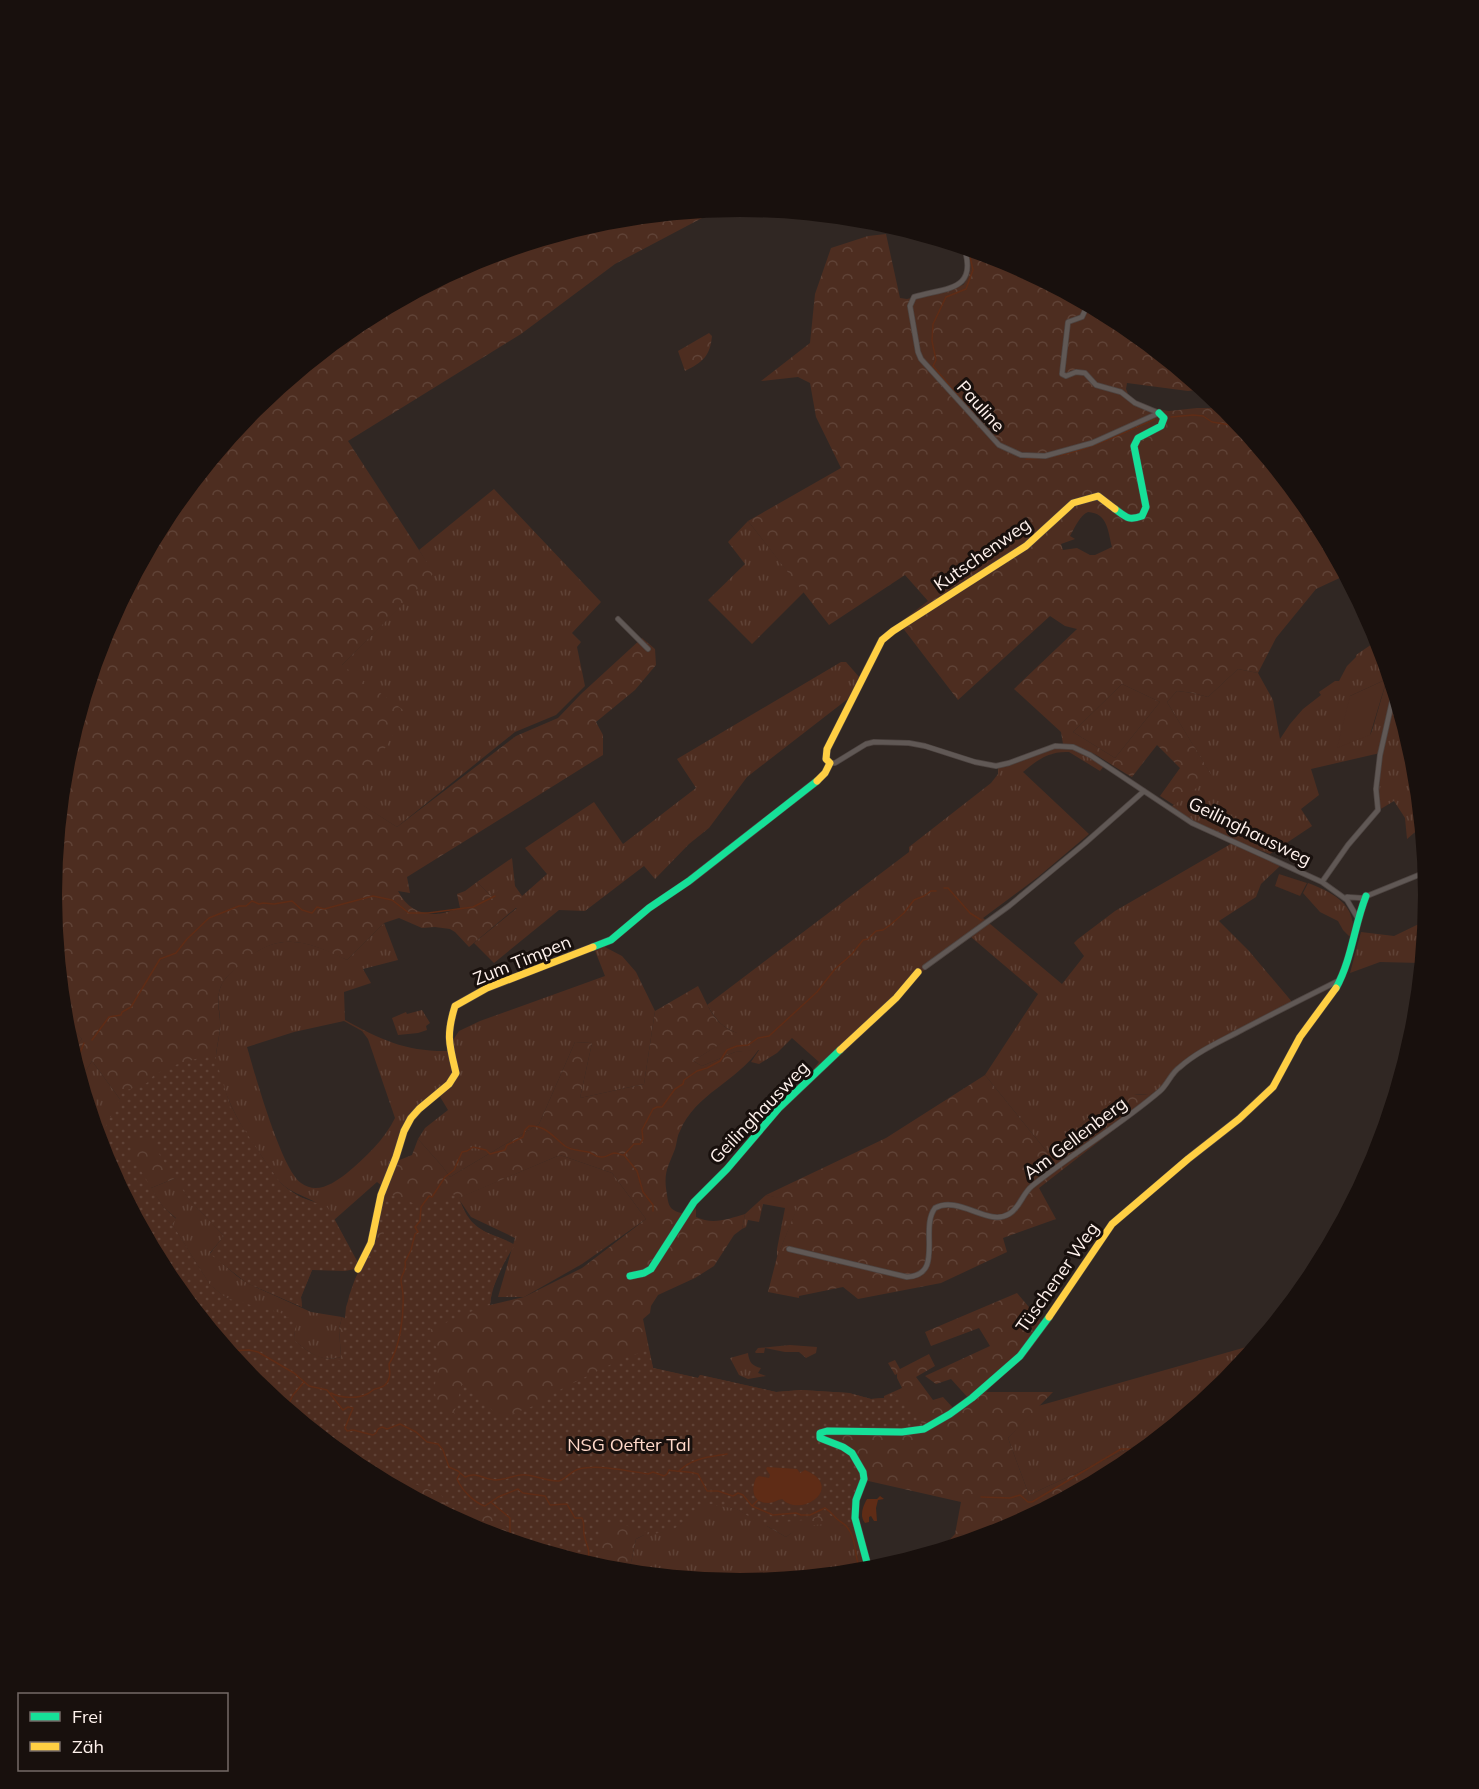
<svg xmlns="http://www.w3.org/2000/svg" width="1479" height="1789" font-family="Mulish,sans-serif">
  <style>
    .grass { fill: url(#grass-tufts); fill-rule: evenodd }
    .forest { fill: url(#forest-crowns); fill-rule: evenodd }
    .park { fill: url(#park-dots) }
    .garden { fill: #4d2d20 }
    .water { fill: #5f2c16 }
    .lines { fill: none; stroke-linecap: round; stroke-linejoin: round }
    .stream { stroke: #5f2c16; stroke-width: 1.5 }
    .street-casing { stroke: #4e4542; stroke-width: 6 }
    .fast-casing { stroke: #4e4542; stroke-width: 8 }
    .slow-casing { stroke: #4e4542; stroke-width: 8 }
    .street { stroke: #605855; stroke-width: 4.5 }
    .fast { stroke: #16e098; stroke-width: 7 }
    .slow { stroke: #ffcf43; stroke-width: 7 }
    .labels { text-anchor: middle; dominant-baseline: central; stroke-width: 6; stroke-linejoin: round; paint-order: stroke }
    .street-label { font-size: 18px; fill: #fff2ed; stroke: #18100d }
    .park-label { font-size: 18px; fill: #ffd9ca; stroke: #18100d }
  </style>
  <defs>
    <pattern id="grass-tufts" width="24" height="20" patternUnits="userSpaceOnUse" patternTransform="scale(1.5)"><rect width="24" height="20" fill="#4d2d20"/><path d="M3 7l-1-3M5 7V3M7 7l1-3M15 17l-1-3M17 17v-4M19 17l1-3" fill="none" stroke="#5f4236"/></pattern>
    <pattern id="forest-crowns" width="20" height="18" patternUnits="userSpaceOnUse" patternTransform="scale(1.5)"><rect width="20" height="18" fill="#4d2d20"/><path d="M2 6a3 3 0 1 1 6 0M12 15a3 3 0 1 1 6 0" fill="none" stroke="#5f4236"/></pattern>
    <pattern id="park-dots" width="8" height="8" patternUnits="userSpaceOnUse" patternTransform="scale(1.5)"><rect width="8" height="8" fill="#4d2d20"/><path d="M2 2h.1M6 6h.1" fill="none" stroke="#5f4236" stroke-width="1.8" stroke-linecap="round"/></pattern>
  </defs>
  <rect width="100%" height="100%" fill="#302723"/>
  <path class="grass" d="M494 489 601 602 572 633 581 642 577 647 585 686 556 715 515 732 397 827 354 800 341 666 433 573 419 550Z
    M748 521 804 592 752 644 708 600 745 564 728 542Z
    M1378 640 1415 761 1421 827 1407 839 1405 818 1394 801 1379 810 1380 753 1311 769 1319 795 1301 809 1312 826 1270 854 1211 832 1171 807 1211 775 1167 702 1177 691 1193 693 1208 697 1238 669 1258 673 1273 700 1280 739 1290 724 1303 709 1321 695 1319 692 1335 681H1339L1347 666 1356 657V655ZM1387 679 1372 731 1370 735 1350 696Z
    M841 662H846L860 678 849 698 747 777 709 828 689 844 655 879 644 866 585 911 559 910 494 963 474 943 517 908 490 895 477 882 512 858 515 886 522 896 547 874 525 848 594 802 623 844 696 788 677 759Z
    M1122 684 1160 702 1115 758 1073 732Z
    M1063 748 1080 750 1104 766 1100 771 1069 752C1049 751 1037 760 1023 772L1089 834 1038 877 983 918 1062 984 1084 956 1074 943 1078 939 1115 911 1229 845 1232 842 1280 866 1261 884 1256 897 1219 921 1249 951 1293 1003 1189 1059 1163 1087 1149 1095 1136 1094 1090 1116 1048 1153 985 1075 1038 994 971 937 915 977 807 1083V1077L819 1062 792 1038 777 1053 759 1064 751 1062 759 1050 735 1052 702 1066 693 1061 737 1033C720 1026 717 1020 707 1005L909 852V847L991 783 998 774V768L1051 749Z
    M1308 883C1332 892 1358 905 1352 935L1349 936 1343 930 1338 921 1320 912 1303 893Z
    M1425 921 1421 963 1380 962 1350 973 1361 932 1394 936Z
    M384 923 398 960 363 969 371 983 344 992 345 1020C381 1040 407 1052 449 1051V1046L459 1031 480 1021 605 976 594 948 601 945 622 956 636 972 655 1011 644 1084 580 1098 592 1043 575 1042 539 1124 450 1177 442 1166 418 1139 425 1128 448 1110 439 1095 419 1107 381 1185 377 1182 334 1220C326 1200 298 1198 283 1185 277 1180 273 1172 269 1167 249 1139 231 1112 221 1079 220 1074 217 1068 216 1062 215 1052 220 1037 220 1026 221 1011 215 1000 221 986 226 974 250 955 261 949 291 933 320 947 347 960ZM344 1021 362 1031 368 1039 395 1118C385 1139 365 1158 347 1173 334 1183 317 1195 301 1183 281 1169 255 1074 247 1047L294 1032Z
    M422 1010 430 1023 426 1026 427 1030 418 1033 398 1035 392 1018 406 1012 407 1014Z
    M63 1018 82 1039 71 1052 64 1028Z
    M92 1061 122 1102 99 1145 80 1080Z
    M560 1155 612 1173 646 1219 582 1264 524 1297H498L515 1238 471 1217 458 1198Z
    M176 1178 188 1198 224 1236 210 1253 237 1276 247 1283 311 1312 342 1317 339 1329 341 1357C322 1363 309 1353 295 1341L294 1331 247 1305 226 1298 210 1285 172 1224 176 1218 163 1207 151 1188Z
    M766 1195 800 1202 777 1257V1249L785 1208 763 1204 759 1222 748 1220 746 1227 742 1229 745 1214Z
    M1257 1344 1226 1382 1151 1443 1139 1444 1029 1495 1008 1438 1038 1406Z
    M790 1345 817 1347 816 1353 806 1358 799 1352H785L765 1348 764 1353H756L755 1352 758 1348Z
    M748 1353C749 1362 752 1366 761 1368L758 1373 766 1376 748 1379 739 1375 730 1358Z
    M704 1502 737 1509 786 1537 803 1524 823 1522 857 1528 867 1570 739 1583 629 1572 636 1539 648 1533H660L681 1524Z
    M955 1534 988 1535 941 1549Z"/>
  <path class="forest" d="M721 208 615 264 521 334 348 441 434 573 342 665 406 712 355 800 397 827 516 736 558 718 581 694 642 638 655 649 656 665 635 690 596 722 603 735V755L407 877 410 893 398 891C406 907 418 914 436 914 443 914 453 910 460 908L457 894 465 891 477 882 490 895 505 887 522 896 517 907 469 947 455 932 450 929 435 927 422 928 399 918 384 923 347 960C310 943 282 929 246 960 238 967 226 975 221 986 216 998 219 1008 220 1021 221 1034 215 1050 216 1062 217 1068 220 1074 221 1079 231 1112 249 1139 269 1167 273 1172 277 1180 283 1185 293 1195 309 1202 324 1203L331 1213 362 1270 376 1240 383 1198 397 1161 412 1155 418 1139 442 1166 450 1177 539 1124 575 1042 592 1043 580 1098 644 1084 655 1011 698 986C709 1007 714 1026 738 1033L693 1061 702 1066 735 1052 759 1049C738 1081 695 1094 680 1131 677 1136 677 1143 675 1149 669 1165 664 1171 666 1188 669 1209 668 1210 689 1215L696 1208V1217C713 1225 728 1219 745 1214L742 1229 734 1235 714 1266 695 1278 658 1295 651 1306 650 1313 643 1319 653 1368 698 1378 700 1375 776 1392 801 1390 849 1393 871 1399 884 1398V1396L902 1388 897 1378V1374L895 1375 888 1363 895 1360 900 1369 929 1354 935 1366 916 1377 933 1400 943 1397 956 1411 970 1400 951 1379 936 1384 925 1376 990 1346 979 1328 931 1346 925 1332 1017 1293 1045 1326 1026 1350 986 1392H1053L1008 1438 1029 1495 1139 1444 1151 1443 1122 1467 1003 1531 988 1535 955 1534 961 1502 864 1480 857 1503V1528C833 1524 807 1520 786 1537L737 1509 704 1503C691 1515 678 1530 660 1533 648 1535 647 1533 636 1539L629 1572 605 1570 476 1530 357 1467 252 1381 167 1277 103 1158 99 1145 122 1102 92 1061 80 1080 71 1052 82 1039 63 1018 51 895 64 760 104 631 167 512 253 407 357 322 476 258 606 219ZM560 1155 612 1173 646 1219 582 1268 524 1297 490 1305C492 1284 503 1263 515 1245 501 1236 481 1234 470 1221 465 1215 462 1205 459 1198ZM176 1178 188 1198 224 1236 210 1254 247 1283 302 1307 301 1297 312 1270 355 1268 358 1272 346 1307 345 1318 342 1317 339 1329 341 1357C322 1363 309 1353 295 1341L294 1331 297 1324 283 1314 226 1298 210 1285 172 1224 176 1219 163 1207 151 1188Z
    M886 234 900 298 907 299 963 285C973 273 971 262 967 248L1003 259 1122 322 1204 389 1188 391 1127 383 1126 389 1128 394 1137 402 1144 406 1162 410 1169 411 1197 408H1227L1312 512 1346 575 1316 589 1276 638 1258 673 1238 669 1208 697 1193 693 1177 691 1167 702 1212 776 1174 805 1160 796 1180 768 1157 745 1132 777C1109 765 1090 746 1063 744L1061 732 1014 689 1077 629 1065 626 1050 616 958 700 899 623 928 601 905 575 829 625 748 521 841 468 816 417 810 383 798 377 761 381 810 343 815 294 831 248 868 236ZM1088 512C1108 513 1108 532 1112 547L1095 555H1090L1077 548 1063 550 1061 544 1075 539 1070 536C1074 529 1080 515 1088 512ZM1122 684 1160 702 1115 758 1073 732Z
    M709 333 712 336C710 356 703 362 685 371L678 351Z
    M985 1075 1048 1153C1071 1133 1095 1108 1123 1096 1131 1093 1138 1095 1146 1095 1152 1094 1158 1090 1163 1087L1142 1108 1039 1188 1056 1219 1003 1238 1007 1252 941 1283 858 1299 843 1287 799 1296V1298L768 1292 777 1257 799 1203 766 1195 886 1138Z"/>
  <path class="park" d="M209 1055 215 1057 231 1109 262 1157 282 1185 300 1197 315 1203H324L331 1213 360 1268 345 1271 312 1270 301 1297 302 1307 247 1283 210 1254 224 1236 188 1198 148 1137 137 1138 133 1142V1158L163 1207 176 1219 172 1224 210 1285 226 1298 283 1314 297 1324 294 1331 295 1341C310 1355 322 1360 343 1360V1331L349 1296 355 1279 373 1247 383 1240 384 1232 382 1228 377 1230V1226L385 1192 423 1207 453 1194C461 1200 463 1210 469 1218 476 1229 495 1237 507 1241L506 1258 492 1290 490 1305 484 1306 427 1331V1338C449 1351 433 1374 435 1393 436 1402 443 1412 449 1418L453 1417 462 1385H467L499 1417H503L531 1407 565 1387 624 1358 649 1350 653 1368 698 1378 700 1375 776 1392 801 1390 849 1393 871 1399 884 1398 892 1393C907 1402 919 1409 923 1428L818 1435 850 1453 861 1474 857 1503V1528L825 1513C816 1518 806 1520 796 1521 785 1522 775 1521 766 1527L737 1509 704 1503C681 1526 668 1541 634 1528 623 1524 612 1521 601 1524L599 1528 598 1568 509 1541V1529L501 1521 478 1509 471 1512 459 1521 447 1515 445 1501 441 1495 369 1464 351 1462 260 1387 262 1386 258 1378 243 1369 167 1277 103 1158 98 1141 120 1099 119 1093 147 1083 154 1075 172 1066Z"/>
  <path class="garden" d="M1387 679 1370 735 1337 748 1350 696Z
    M1279 874 1307 883 1300 896 1275 886Z"/>
  <path class="water" d="M767 1467 797 1469 800 1473 805 1470C846 1487 801 1519 782 1499 777 1500 773 1503 768 1503 752 1503 751 1489 756 1478L759 1476 769 1478 770 1475 766 1469Z
    M880 1496 884 1499 878 1500 876 1508 877 1521H874L871 1516 869 1517V1522L865 1523C859 1516 863 1506 867 1499H877Z"/>
  <g class="lines">
    <path class="stream" d="M968 248 973 270 966 289 946 297 933 324 932 341 936 360 933 366 979 420
      M1171 417 1193 415 1203 416 1212 422 1231 425 1239 423
      M1026 459C1072 459 1114 437 1155 419
      M944 888H948L970 913 981 920
      M92 1040 109 1017 121 1015 122 1012 131 1007 160 959 176 953 187 939 209 918 239 906H246L252 901 259 904 263 903 274 904 292 901 302 910 312 913 317 907 324 909 373 896 392 900 409 913H428L473 907 495 896
      M75 1065 84 1043
      M624 1155 637 1171 643 1192 653 1205V1211
      M228 1351 249 1350 258 1352 294 1373 309 1386 327 1390 343 1410 348 1407 353 1408 345 1428 347 1431 353 1430 373 1435 376 1433 378 1429 382 1427 387 1429 400 1424 416 1432 427 1442 438 1444 443 1450 449 1467 458 1471 465 1477C477 1471 484 1480 496 1480 507 1480 517 1473 527 1475 535 1476 551 1482 559 1481 566 1479 571 1471 579 1469 597 1464 629 1471 648 1474L653 1472 664 1476 667 1474 669 1470C679 1472 689 1471 698 1474L707 1491H718L733 1496 738 1493 743 1495 752 1506 773 1515 796 1513 801 1515H810L825 1508C830 1511 832 1514 836 1518 840 1522 844 1523 847 1527 857 1538 854 1557 860 1569L867 1570
      M331 1393C340 1398 357 1399 367 1394 370 1393 372 1390 375 1389 382 1387 387 1386 389 1378 391 1373 389 1369 389 1364 400 1347 404 1316 403 1295 403 1290 401 1284 401 1280 402 1273 407 1270 405 1262L411 1250 415 1234 418 1232 415 1227 420 1221 421 1207 429 1196 432 1197 445 1177 454 1170 462 1152 467 1151 473 1147 486 1150 490 1154 505 1150 507 1145 523 1137 525 1130 529 1126C546 1125 553 1137 565 1146 572 1151 581 1150 588 1152 593 1153 595 1157 601 1157 606 1158 609 1154 614 1153 618 1153 621 1155 624 1155L634 1144H640L643 1139 642 1130 653 1109 657 1107H662L675 1089 683 1084 684 1080 697 1071 707 1068 720 1061 727 1050 737 1046 748 1045 758 1038 769 1036 817 992 835 969 852 954 863 940 868 939 876 931 883 930 890 925 904 913 914 900 924 896 931 891H936
      M286 1409 293 1395 304 1382
      M679 1471C692 1458 709 1457 727 1454
      M460 1473 457 1479C461 1489 474 1503 485 1506L498 1497 518 1489 523 1493 545 1496 550 1505 567 1504 575 1518H582C585 1524 583 1527 584 1534 587 1550 591 1546 587 1564
      M981 1497 1010 1498 1020 1495 1028 1502H1032L1121 1449H1144
      M492 1503 510 1518V1533L512 1542
      M752 1506 758 1500"/>
    <defs>
      <path id="street" d="M964 247C978 291 948 287 914 297L910 306 918 352 921 359 999 445 1021 455 1045 456 1092 443 1159 413
        M1088 304 1082 317 1068 322 1062 374 1066 376 1076 372 1085 373 1096 385 1121 392 1135 403 1159 413
        M618 619 648 649
        M830 763H835L866 744 874 742 909 743 925 746 975 762 996 766 1009 763 1055 746 1073 747 1090 755 1192 823 1322 882 1347 900 1357 917
        M1322 882 1348 845 1378 810 1376 789 1380 755 1394 693
        M1347 897 1362 898 1426 872
        M925 967 1009 906 1084 844 1144 791
        M789 1249 907 1277C945 1275 919 1229 935 1208 959 1195 988 1227 1009 1214 1020 1208 1022 1194 1032 1186 1073 1153 1119 1126 1160 1091 1168 1084 1171 1073 1180 1067 1197 1052 1219 1042 1238 1032 1272 1014 1306 997 1340 980"/>
      <path id="fast" d="M1115 509C1126 517 1128 521 1142 516L1146 507 1134 446 1138 438 1161 426 1164 418 1159 413
        M593 947 611 940 649 908 689 881 817 781
        M1336 988C1352 959 1354 926 1366 896
        M630 1276 644 1273 651 1269 694 1202 727 1169 779 1108 840 1050
        M869 1570 855 1518 856 1500 864 1479 863 1472 852 1453 843 1447 820 1438V1433L827 1431 902 1432 924 1429 950 1414 972 1398 1020 1356 1049 1317"/>
      <path id="slow" d="M817 781 825 773 830 763 826 759 827 749 882 640 893 631 1026 546 1073 503 1098 496 1115 509
        M840 1050 896 998 918 972
        M358 1269 371 1243 381 1195 396 1157 404 1131 411 1118 419 1109 449 1084 456 1073C449 1044 446 1035 455 1006L487 988 593 947
        M1049 1317 1112 1224 1188 1159 1239 1119 1273 1087 1300 1037 1336 988"/>
    </defs>
    <use href="#street" class="street-casing"/>
    <use href="#fast" class="fast-casing"/>
    <use href="#slow" class="slow-casing"/>
    <use href="#street" class="street"/>
    <use href="#fast" class="fast"/>
    <use href="#slow" class="slow"/>
  </g>
  <g class="labels">
    <g class="street-label">
      <text transform="translate(981 406) rotate(48)">Pauline</text>
      <text transform="translate(982 554) rotate(-35)">Kutschenweg</text>
      <text transform="translate(1250 831) rotate(26)">Geilinghausweg</text>
      <text transform="translate(522 960) rotate(-22)">Zum Timpen</text>
      <text transform="translate(759 1112) rotate(-46)">Geilinghausweg</text>
      <text transform="translate(1075 1138) rotate(-37)">Am Gellenberg</text>
      <text transform="translate(1057 1277) rotate(-55)">Tüschener Weg</text>
    </g>
    <g class="park-label">
      <text x="629" y="1444">NSG Oefter Tal</text>
    </g>
  </g>
  <path d="M0 0H1479V1789H0ZM62 895a678 678 0 1 1 1356 0a678 678 0 1 1-1356 0Z" fill="#18100d" fill-rule="evenodd"/>
  <rect x="18" y="1693" width="210" height="78" fill="#18100d" stroke="#746a67" stroke-width="1.5"/>
  <rect x="30" y="1712" width="30" height="9" fill="#16e098" stroke="#746a67" stroke-width="1.5"/>
  <text x="72" y="1723" font-size="18" fill="#fff2ed">Frei</text>
  <rect x="30" y="1742" width="30" height="9" fill="#ffcf43" stroke="#746a67" stroke-width="1.5"/>
  <text x="72" y="1753" font-size="18" fill="#fff2ed">Zäh</text>
</svg>
